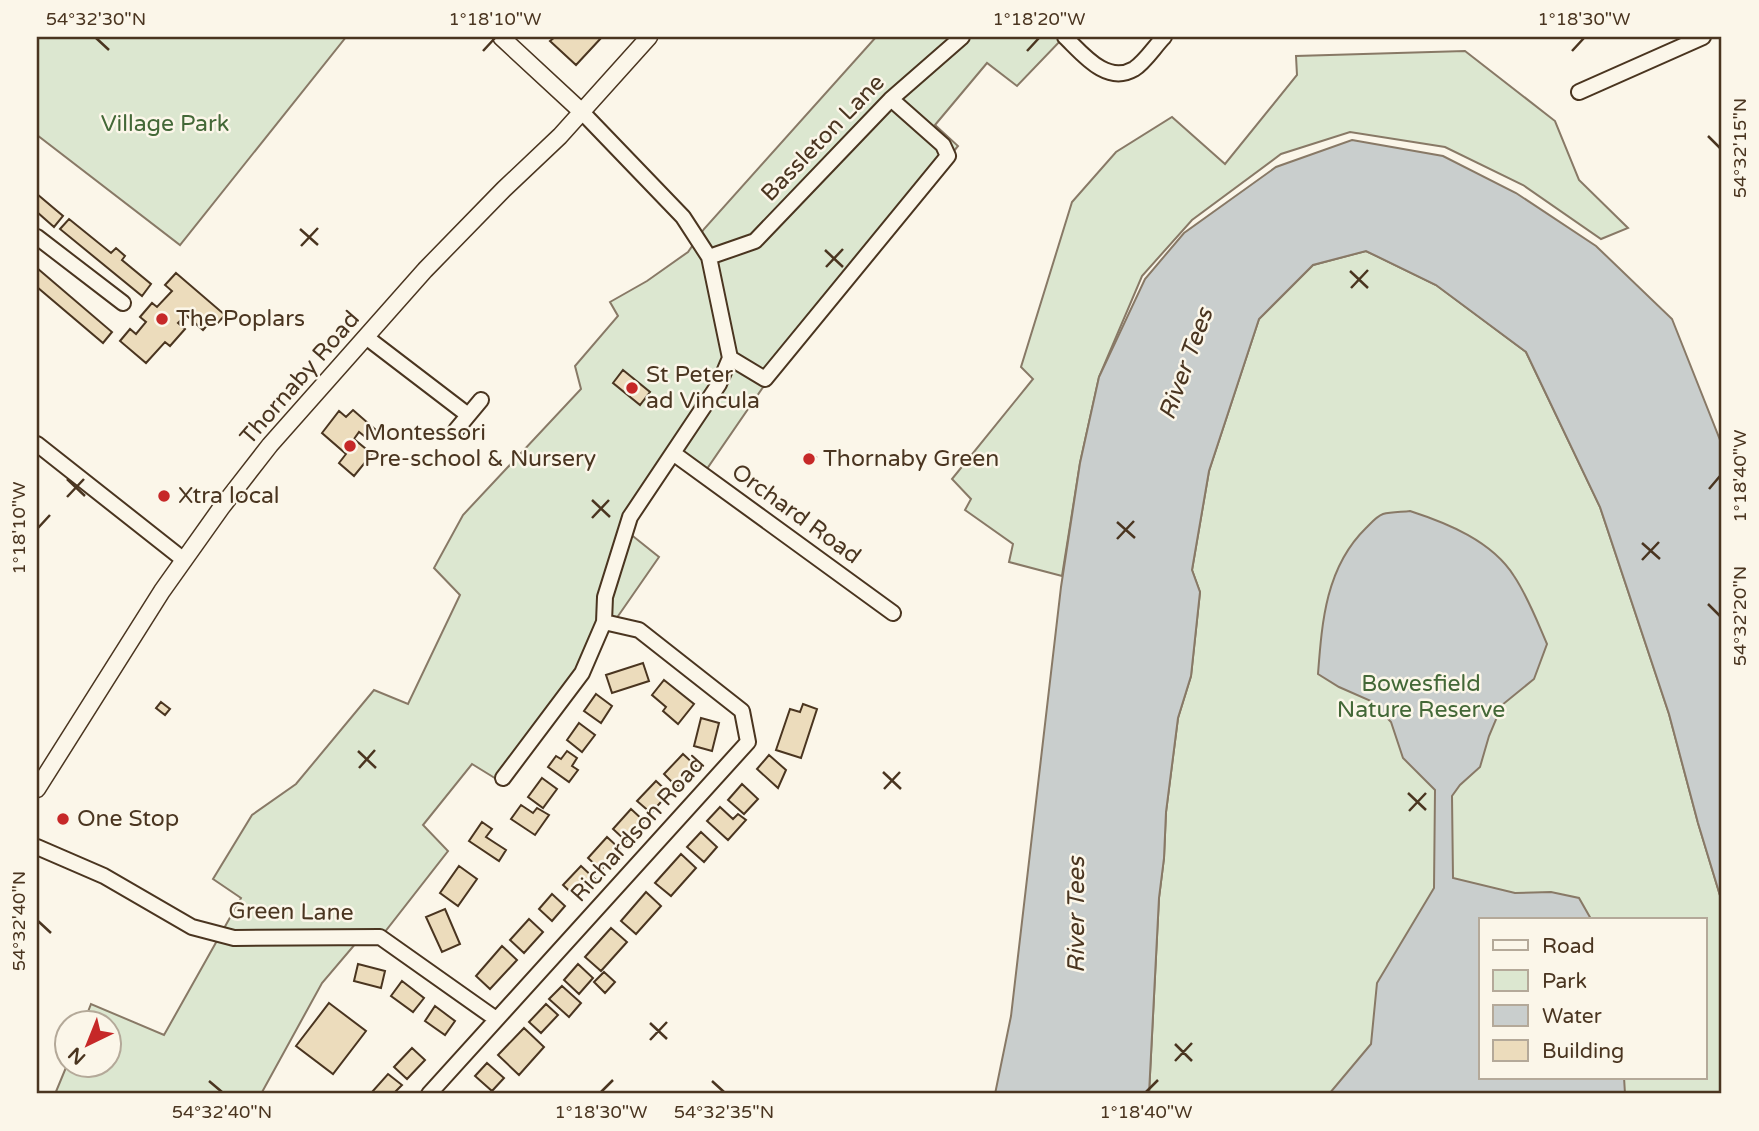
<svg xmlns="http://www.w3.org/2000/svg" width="1759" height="1131" font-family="'Varela Round',sans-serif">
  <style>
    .green { fill: #dce7d0; stroke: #887966; stroke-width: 2; fill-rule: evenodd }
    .water { fill: #c9cecd; stroke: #887966; stroke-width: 2 }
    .building { fill: #ecdcbc; stroke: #4a3520; stroke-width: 2 }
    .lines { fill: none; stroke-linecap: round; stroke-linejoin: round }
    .minor-casing { stroke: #4a3520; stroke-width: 18 }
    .tertiary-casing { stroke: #4a3520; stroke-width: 19 }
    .minor { stroke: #fbf6e9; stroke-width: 14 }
    .tertiary { stroke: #fbf6e9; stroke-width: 16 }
    .ticks { fill: none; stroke: #4a3520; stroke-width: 2.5 }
    .poi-dot { fill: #c62828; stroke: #fbf6e9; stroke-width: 2.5 }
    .labels { text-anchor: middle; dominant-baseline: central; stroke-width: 5; stroke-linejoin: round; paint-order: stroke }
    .park-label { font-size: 23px; fill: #436837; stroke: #fbf6e9 }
    .street-label { font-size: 23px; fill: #4a3520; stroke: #fbf6e9 }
    .poi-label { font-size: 23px; fill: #4a3520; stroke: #fbf6e9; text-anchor: start }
    .water-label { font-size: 24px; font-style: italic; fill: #4a3520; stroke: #fbf6e9 }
    .neatline { fill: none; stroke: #4a3520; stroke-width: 2.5 }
    .ticks-label { font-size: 18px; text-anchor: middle; fill: #4a3520 }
  </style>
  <rect width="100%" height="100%" fill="#fbf6e9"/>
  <path class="green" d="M37 37H346L180 245 37 135Z
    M876 37H1064L1017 86 987 63 935 125 958 146 768 380 702 476 675 458 633 520 629 533 659 557 580 671 498 780 472 764 423 825 448 851 377 942 356 943 322 983 261 1094H55L67 1065 108 1064V1023L84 1022 91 1004 164 1035 241 898 213 879 252 815 296 784 374 690 408 704 460 595 434 568 463 515 581 389 575 366 618 316 610 302 647 281 688 252 704 229Z
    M1465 51 1555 121 1579 180 1628 228 1601 239 1523 185 1445 147 1350 132 1281 154 1192 220 1142 276 1099 377 1080 463 1062 576 1009 562 1013 544 965 510 971 499 952 479 1033 379 1021 367 1072 202 1116 152 1172 117 1225 164 1297 75 1296 56Z
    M1366 251 1436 285 1526 352 1600 507 1669 714 1698 823 1722 902V1094H1149L1159 898 1164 858 1166 812 1178 718 1191 676 1200 592 1192 570 1209 471 1259 319 1313 265ZM1481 919H1705V1077H1481Z"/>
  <path class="water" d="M1352 140 1443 156 1516 193 1596 246 1672 319 1722 445V902L1698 823 1669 714 1600 507 1526 352 1436 285 1366 251 1313 265 1259 319 1209 471 1192 570 1200 592 1191 676 1178 718 1166 812 1164 858 1159 898 1149 1094H995L1011 1016 1061 587 1080 463 1099 377 1145 279 1184 233 1276 167Z
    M1410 511C1447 523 1492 541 1514 576 1528 597 1537 621 1547 644L1534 679 1502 705 1489 736 1480 767 1460 785 1452 796 1453 878 1515 893 1551 892 1579 898 1591 919H1481V1077H1624L1625 1094H1329L1371 1044 1377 983 1434 888 1435 790 1403 758 1391 722 1371 701 1339 687 1318 674C1322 621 1326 567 1366 528 1371 523 1377 516 1383 514 1391 512 1402 512 1410 511Z"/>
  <path class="building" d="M555 37 575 38 602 37 576 65 550 41Z
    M37 194 63 216 54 227 37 212Z
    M69 219 111 253 116 248 125 256 122 260 151 284 142 296 60 229Z
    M37 268 112 332 103 343 37 287Z
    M176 273 225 315 216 325 211 321 203 330 186 315 178 323 185 329 170 346 165 342 146 363 120 341 130 329 136 334 146 322 140 317 152 303 157 307 172 291 165 285Z
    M623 370 650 392 640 405 613 383Z
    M353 410 376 430 368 439 359 432 354 439 372 454 354 476 339 463 346 454 322 433 339 411 346 417Z
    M810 452 816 457 809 465 803 460Z
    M643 663 649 681 612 693 606 675Z
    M664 680 694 704 678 724 663 711 666 707 652 695Z
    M596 694 612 706 601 723 584 711Z
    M161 702 170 709 165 715 156 708Z
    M803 704 817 709 801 758 776 750 790 709 800 712Z
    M701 718 719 723 712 751 694 746Z
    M579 723 595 735 582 752 567 740Z
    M567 751 577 758 572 766 578 770 569 782 548 767 556 756 561 759Z
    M683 754 696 766 677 787 664 774Z
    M769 755 786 770 778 788 757 769Z
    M542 778 557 789 543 808 528 797Z
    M656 781 669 793 651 813 637 801Z
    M742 784 758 799 744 814 728 800Z
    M521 805 533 813 537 808 549 815 535 835 511 819Z
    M720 807 733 819 738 814 746 820 728 840 707 821Z
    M631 809 644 821 626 841 613 829Z
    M482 822 492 829 486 837 506 850 499 861 469 841Z
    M701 832 717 847 704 862 687 847Z
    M607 837 620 849 601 870 588 858Z
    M681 854 696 868 671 896 655 883Z
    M459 866 477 879 458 906 440 893Z
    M581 866 595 879 577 898 563 885Z
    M646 892 661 906 636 934 621 921Z
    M552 894 565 906 552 921 539 909Z
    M445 909 460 944 442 952 426 917Z
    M529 919 543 932 524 953 510 940Z
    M611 928 627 942 601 971 585 957Z
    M502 946 517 960 490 989 476 976Z
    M358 964 385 971 381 988 354 981Z
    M578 964 593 978 579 994 564 980Z
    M604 972 615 982 605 993 594 982Z
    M402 981 424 998 413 1012 391 996Z
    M562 986 581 1003 569 1017 549 999Z
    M329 1003 366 1031 333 1074 296 1046Z
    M546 1004 558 1015 541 1033 529 1022Z
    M435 1006 455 1021 445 1035 425 1021Z
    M524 1028 544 1047 519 1075 498 1055Z
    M412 1048 425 1060 407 1079 394 1067Z
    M487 1063 504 1078 492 1091 475 1076Z
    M388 1074 402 1085 393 1094H374L372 1092Z"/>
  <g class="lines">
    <defs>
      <path id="minor" d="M1065 37C1082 53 1106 85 1134 69 1145 62 1155 46 1164 37
        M1579 92 1703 37
        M582 112 683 217 709 257 730 358
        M37 237 123 303
        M709 257 755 241 891 99 962 37
        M366 337 468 415
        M730 358 765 379 948 156 943 145 891 99
        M456 430 481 400
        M37 444 184 560
        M673 453 893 613
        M503 778 582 673 604 622 605 597 630 517 719 384 730 358
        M37 847 104 876 192 927 234 938 380 937 496 1019
        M429 1094 748 742 742 711 639 630 604 622"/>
      <path id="tertiary" d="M501 37 582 112
        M37 789 162 591 221 508 270 445 425 270 504 189 560 136 649 37"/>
    </defs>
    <use href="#minor" class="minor-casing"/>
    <use href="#tertiary" class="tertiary-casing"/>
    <use href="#minor" class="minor"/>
    <use href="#tertiary" class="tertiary"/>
  </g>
  <path class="ticks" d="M96 38 109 50M483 51 495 38M1027 51 1039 38M1572 51 1584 38M1708 136 1720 148M300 229 318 245M301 246 318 228M825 250 843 267M826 267 843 249M1350 271 1368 288M1351 288 1368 270M67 479 85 496M1709 489 1720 476M67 497 84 479M592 500 610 517M592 518 609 500M1117 522 1135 538M38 528 50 515M1117 539 1134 521M1642 543 1660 559M1642 560 1659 542M1708 604 1720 616M358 751 376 768M359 768 375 750M883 772 901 789M884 789 900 772M1408 793 1426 810M1409 811 1426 793M38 921 51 933M650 1023 667 1039M650 1040 667 1022M1175 1044 1192 1061M1175 1061 1192 1043M209 1081 222 1092M712 1081 724 1092M601 1092 613 1080M1146 1092 1158 1080"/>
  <g class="poi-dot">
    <circle cx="162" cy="319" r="7"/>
    <circle cx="632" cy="388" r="7"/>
    <circle cx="350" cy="446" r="7"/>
    <circle cx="809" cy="459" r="7"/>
    <circle cx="164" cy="496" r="7"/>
    <circle cx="63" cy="819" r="7"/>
  </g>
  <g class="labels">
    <g class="park-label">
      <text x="165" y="124">Village Park</text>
      <text x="1421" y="684">Bowesfield<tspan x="1421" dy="26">Nature Reserve</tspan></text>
    </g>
    <g class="street-label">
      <text transform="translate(823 138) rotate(-46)">Bassleton Lane</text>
      <text transform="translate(300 378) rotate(-49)">Thornaby Road</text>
      <text transform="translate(796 514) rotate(36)">Orchard Road</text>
      <text transform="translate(638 829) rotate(-48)">Richardson Road</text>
      <text transform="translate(291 912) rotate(1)">Green Lane</text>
    </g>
    <g class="poi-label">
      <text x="176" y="319">The Poplars</text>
      <text x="646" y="375">St Peter<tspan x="646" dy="26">ad Vincula</tspan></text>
      <text x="364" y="433">Montessori<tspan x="364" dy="26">Pre-school &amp; Nursery</tspan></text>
      <text x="823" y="459">Thornaby Green</text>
      <text x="178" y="496">Xtra local</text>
      <text x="77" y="819">One Stop</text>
    </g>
    <g class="water-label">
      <text transform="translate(1186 364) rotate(-70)">River Tees</text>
      <text transform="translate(1076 915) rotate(-90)">River Tees</text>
    </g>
  </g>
  <rect width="1759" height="1131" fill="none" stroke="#fbf6e9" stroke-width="77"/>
  <rect x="1479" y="918" width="228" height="161" fill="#fbf6e9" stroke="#b4a999" stroke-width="2"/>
  <rect x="1493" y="940" width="35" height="10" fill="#fbf6e9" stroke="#b4a999" stroke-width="2"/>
  <text x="1542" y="953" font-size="21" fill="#4a3520">Road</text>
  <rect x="1493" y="970" width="35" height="21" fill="#dce7d0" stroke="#b4a999" stroke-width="2"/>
  <text x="1542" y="988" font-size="21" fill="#4a3520">Park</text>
  <rect x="1493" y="1005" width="35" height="21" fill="#c9cecd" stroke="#b4a999" stroke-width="2"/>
  <text x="1542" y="1023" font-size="21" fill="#4a3520">Water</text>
  <rect x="1493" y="1040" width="35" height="21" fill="#ecdcbc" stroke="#b4a999" stroke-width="2"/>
  <text x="1542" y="1058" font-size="21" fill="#4a3520">Building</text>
  <g transform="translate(88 1044) rotate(223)"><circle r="33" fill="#fbf6e9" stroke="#b4a999" stroke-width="2"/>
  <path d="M0-5L12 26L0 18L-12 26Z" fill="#c62828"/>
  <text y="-10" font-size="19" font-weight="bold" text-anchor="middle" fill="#4a3520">N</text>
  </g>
  <rect x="38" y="38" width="1682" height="1054" class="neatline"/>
  <g class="ticks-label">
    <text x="96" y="25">54°32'30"N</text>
    <text x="495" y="25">1°18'10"W</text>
    <text x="1039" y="25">1°18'20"W</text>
    <text x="1584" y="25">1°18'30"W</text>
    <text transform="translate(1740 148) rotate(-90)" y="6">54°32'15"N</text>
    <text transform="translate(1740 476) rotate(-90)" y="6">1°18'40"W</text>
    <text transform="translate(19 528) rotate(-90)" y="6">1°18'10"W</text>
    <text transform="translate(1740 616) rotate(-90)" y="6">54°32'20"N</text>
    <text transform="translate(19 921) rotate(-90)" y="6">54°32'40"N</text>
    <text x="222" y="1118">54°32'40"N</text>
    <text x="601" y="1118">1°18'30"W</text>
    <text x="724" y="1118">54°32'35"N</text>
    <text x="1146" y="1118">1°18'40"W</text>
  </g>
</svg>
